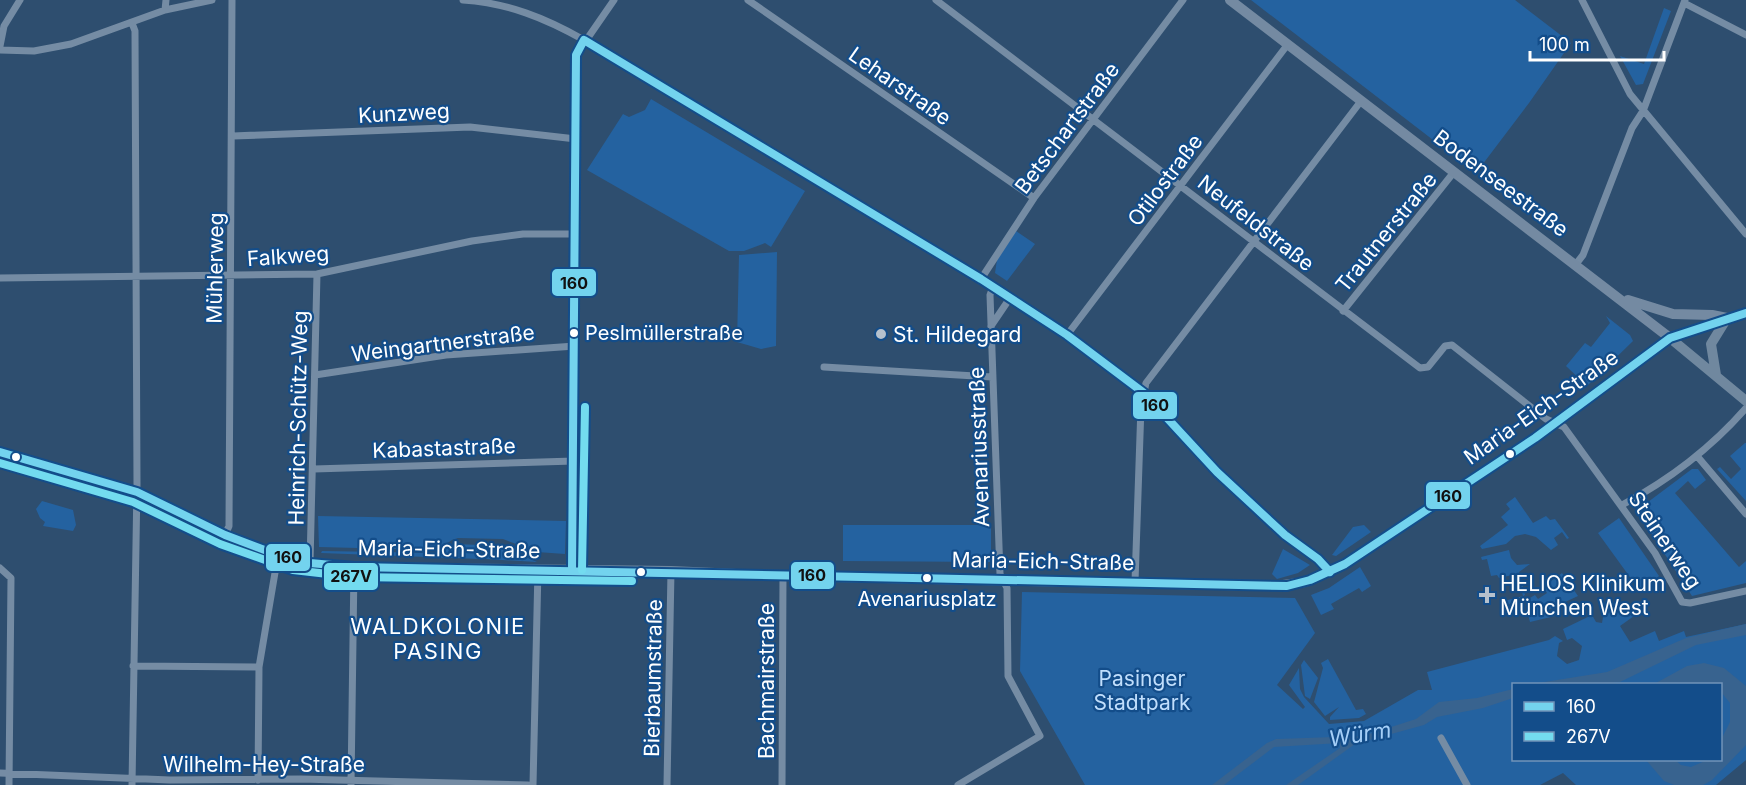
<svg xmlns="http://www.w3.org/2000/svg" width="1746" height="785" font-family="Inter,sans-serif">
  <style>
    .green { fill: #2462a0; fill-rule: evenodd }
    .water { fill: #38638f }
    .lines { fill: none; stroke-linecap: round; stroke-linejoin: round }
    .street { stroke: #758ca4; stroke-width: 7 }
    .secondary { stroke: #70889f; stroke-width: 10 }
    .primary { stroke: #748aa2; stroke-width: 10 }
    .bus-1-casing { stroke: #134d8a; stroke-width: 12 }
    .bus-2-casing { stroke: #134d8a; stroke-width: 12 }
    .bus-1 { stroke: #73d3ee; stroke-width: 8 }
    .bus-2 { stroke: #73dbef; stroke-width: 8 }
    .bus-dot { fill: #fff; stroke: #134d8a; stroke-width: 2 }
    .poi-dot { fill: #b6c1cd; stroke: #134d8a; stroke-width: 2 }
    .labels { text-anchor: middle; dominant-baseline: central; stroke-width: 4.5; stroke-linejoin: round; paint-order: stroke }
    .bus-label { font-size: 20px; fill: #fff; stroke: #134d8a; text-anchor: start }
    .street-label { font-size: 21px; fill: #fff; stroke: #134d8a }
    .poi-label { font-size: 21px; fill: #fff; stroke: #134d8a; text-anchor: start }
    .park-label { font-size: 21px; fill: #c0defc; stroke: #134d8a }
    .neighbourhood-label { font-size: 22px; letter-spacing: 1.5px; fill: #fff; stroke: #134d8a }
    .water-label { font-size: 22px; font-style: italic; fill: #a5cff8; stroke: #134d8a }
    .line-badge { stroke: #134d8a; stroke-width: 2 }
    .pale-badge-label { font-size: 16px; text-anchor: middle; font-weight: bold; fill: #111 }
  </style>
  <rect width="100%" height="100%" fill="#2e4e6f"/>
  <path class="green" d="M1251 0H1515L1571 43 1529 103 1476 173Z
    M1664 8 1671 11 1643 84 1636 85 1620 56 1644 64Z
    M651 99 805 191 771 247 765 243 744 251H729L587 170 623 114 629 117 645 110Z
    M1016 231 1035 244 1007 281 995 273 997 260Z
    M777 252 776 346 761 349 737 342 739 255Z
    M1606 316 1630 335 1633 341 1587 386 1566 366 1585 343 1591 347 1610 323Z
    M1745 443H1746V501L1717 469 1720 467 1731 479 1741 469 1730 456Z
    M1692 469H1698L1706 480 1695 489 1688 481 1675 493 1739 567 1746 561V583L1692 596 1638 513 1640 508Z
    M1515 497 1533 523 1546 516 1550 520 1555 519 1569 538 1567 539 1562 532 1554 538 1558 545 1551 550 1536 537 1525 534 1515 536 1506 544 1482 549 1480 546 1508 525 1501 517 1510 509 1506 504Z
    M42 501 73 510 76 525 73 531 43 526 45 522 40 518 36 509Z
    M318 516 566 521 565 554 537 552 503 539 458 538 452 540 437 550 319 547Z
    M1619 518 1659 576 1640 591 1598 533Z
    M843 525H991V562L843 561Z
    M1364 525 1371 532 1336 556 1332 555 1353 527Z
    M453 544 481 545 480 559 321 553 322 551 441 553Z
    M483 545 507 548 537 562 486 559 487 554 483 553Z
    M1283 549 1310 565 1298 573 1277 579 1272 574Z
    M1509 550 1511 558 1517 565 1530 564 1519 572 1525 595 1506 606 1504 601 1523 596 1517 574 1499 578 1497 575 1491 576 1487 559 1482 560 1481 557Z
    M1360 567 1371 586 1362 592 1359 588 1331 604 1334 609 1321 615 1311 595 1329 588Z
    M1562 573 1578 596 1546 611 1531 603 1546 613 1553 612 1555 616 1530 622 1526 607 1531 603 1528 599 1535 595 1538 599 1547 593 1543 587Z
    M1022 592 1295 598 1315 633 1277 685 1303 709 1305 707 1289 685 1299 668 1300 689 1304 697 1329 724 1364 721 1418 690H1432L1427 672 1549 640 1555 636 1563 641 1559 643 1557 656 1567 664 1579 660 1582 646 1572 638 1567 640 1563 629 1592 615 1596 622 1602 623 1603 617 1624 602 1634 616 1620 626 1630 642 1655 631 1659 641 1684 631 1686 637 1746 624V760L1716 785H1576L1563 773 1540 785H1085L1020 671ZM1514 684H1720V760H1514Z
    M1328 659 1356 710 1363 709 1366 714 1359 718 1330 720V717L1339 707 1325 716 1314 702 1323 668 1321 663Z
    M1304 660 1318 678 1310 699 1305 696 1301 665Z"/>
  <path class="water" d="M1746 624V635L1696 645 1620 682 1604 684H1532L1607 672 1686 638Z
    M1704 663 1724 668 1746 686V745L1712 780 1703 785H1674L1664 781 1646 760H1675L1681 765 1691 767 1707 760H1720L1721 740 1730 722V703L1721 692 1720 684H1654L1687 666Z
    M1513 689V698L1483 708 1437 717 1424 725 1355 744 1298 785H1286L1340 748V743L1274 747 1224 785H1212L1267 743 1276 739 1363 736 1416 719 1439 702 1477 698Z"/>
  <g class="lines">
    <path class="street" d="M463 0C508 3 545 18 584 40L981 279 1067 335 1144 393 1217 472 1285 535 1318 559 1330 572
      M748 0 1034 198
      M936 0 1420 368 1428 367 1445 346 1452 345 1546 419 1564 427 1655 553 1682 602 1690 603 1746 591
      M1582 0 1630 94 1746 234
      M1684 3 1746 35
      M165 10 166 0
      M0 46 4 26 20 0
      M0 50 34 51 71 44 165 10 212 0
      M233 136 470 127 576 139
      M1576 264 1583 255 1632 128 1643 111 1685 0
      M0 278 317 274 472 241 523 234H575
      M981 279 1034 198 1183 0
      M1343 311 1454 172
      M991 326 1010 298
      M1067 335 1288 44
      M824 367 992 377
      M315 375 446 355 575 346
      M1697 456 1746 514
      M314 469 574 461
      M1622 505C1669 480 1711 448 1746 408
      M225 535 229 526 232 0
      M310 563 317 274
      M0 568 11 578 9 785
      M572 570 576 55 614 0
      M1135 582 1141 406 1146 383 1361 101
      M133 666 259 667
      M1441 738 1467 785
      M0 773 170 780 301 779 528 785
      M258 780 259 667 278 555
      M132 785 137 484 135 31 132 23
      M351 785 354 567
      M533 785 538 569
      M667 785 671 571
      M782 785 783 576
      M958 785 1040 736 1008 676 1007 588 1000 574 990 295 993 287"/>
    <path class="secondary" d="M1716 375 1711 344 1727 318
      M0 452 137 492 225 535 278 555 310 563 354 567 671 571 783 576 1276 586 1305 582 1345 564 1535 438 1670 338 1746 401"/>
    <path class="primary" d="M1230 0 1670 338 1746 313
      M1628 300 1673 314 1712 315 1727 318"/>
    <defs>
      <path id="bus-1" d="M0 452 137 492 225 535 278 555 310 563 354 567C665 571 976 580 1287 586L1310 580 1345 564 1535 438 1670 338 1746 313
        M572 570 576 55 584 40 981 279 1067 335 1144 393 1217 472 1285 535 1318 559 1330 572"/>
      <path id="bus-2" d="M0 463 133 502 220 544 293 570 354 577 632 581
        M582 570 585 407"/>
    </defs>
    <use href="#bus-1" class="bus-1-casing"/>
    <use href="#bus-2" class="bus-2-casing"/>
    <use href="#bus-1" class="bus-1"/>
    <use href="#bus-2" class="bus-2"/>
  </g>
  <g class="bus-dot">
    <circle cx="574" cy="333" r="5"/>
    <circle cx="1510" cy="454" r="5"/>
    <circle cx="16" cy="457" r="5"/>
    <circle cx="641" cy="572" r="5"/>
    <circle cx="927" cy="578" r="5"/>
  </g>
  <g class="poi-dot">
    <circle cx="881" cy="334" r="6"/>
    <path d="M1484 586h6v6h6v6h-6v6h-6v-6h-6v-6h6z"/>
  </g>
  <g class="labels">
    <g class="bus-label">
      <text x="585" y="333">Peslmüllerstraße</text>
      <text x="927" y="599" text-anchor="middle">Avenariusplatz</text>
    </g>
    <g class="street-label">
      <text transform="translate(900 86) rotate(35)">Leharstraße</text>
      <text transform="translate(404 113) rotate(-3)">Kunzweg</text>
      <text transform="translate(1067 128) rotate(-53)">Betschartstraße</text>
      <text transform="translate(1165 180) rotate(-53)">Otilostraße</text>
      <text transform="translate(1501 183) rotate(37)">Bodenseestraße</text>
      <text transform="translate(1256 223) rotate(38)">Neufeldstraße</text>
      <text transform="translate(1386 232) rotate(-51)">Trautnerstraße</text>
      <text transform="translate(288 256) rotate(-4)">Falkweg</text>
      <text transform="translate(215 268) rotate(-89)">Mühlerweg</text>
      <text transform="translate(443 343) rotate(-7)">Weingartnerstraße</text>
      <text transform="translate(1541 407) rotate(-35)">Maria-Eich-Straße</text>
      <text transform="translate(298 418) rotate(-89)">Heinrich-Schütz-Weg</text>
      <text transform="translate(979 447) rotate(-92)">Avenariusstraße</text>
      <text transform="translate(444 448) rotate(-2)">Kabastastraße</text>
      <text transform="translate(1665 540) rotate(56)">Steinerweg</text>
      <text transform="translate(449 549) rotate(1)">Maria-Eich-Straße</text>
      <text transform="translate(1043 561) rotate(1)">Maria-Eich-Straße</text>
      <text transform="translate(653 678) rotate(-89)">Bierbaumstraße</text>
      <text transform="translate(766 681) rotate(-90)">Bachmairstraße</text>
      <text x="264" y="764">Wilhelm-Hey-Straße</text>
    </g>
    <g class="poi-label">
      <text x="893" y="334">St. Hildegard</text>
      <text x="1500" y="583">HELIOS Klinikum<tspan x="1500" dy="24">München West</tspan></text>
    </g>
    <g class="park-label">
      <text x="1142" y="678">Pasinger<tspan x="1142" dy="24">Stadtpark</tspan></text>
    </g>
    <g class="neighbourhood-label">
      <text x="438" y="626">WALDKOLONIE<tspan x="438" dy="25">PASING</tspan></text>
    </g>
    <g class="water-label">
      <text transform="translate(1360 734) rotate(-9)">Würm</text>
    </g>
  </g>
  <g class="line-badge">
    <rect x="551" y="268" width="46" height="29" rx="6" fill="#73d3ee"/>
    <rect x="1132" y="391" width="46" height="29" rx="6" fill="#73d3ee"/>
    <rect x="1425" y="481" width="46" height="29" rx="6" fill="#73d3ee"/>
    <rect x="265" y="543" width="46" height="29" rx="6" fill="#73d3ee"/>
    <rect x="790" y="561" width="45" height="29" rx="6" fill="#73d3ee"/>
    <rect x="323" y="562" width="56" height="29" rx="6" fill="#73dbef"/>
  </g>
  <g class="pale-badge-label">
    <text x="574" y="289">160</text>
    <text x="1155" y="411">160</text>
    <text x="1448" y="502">160</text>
    <text x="288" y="563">160</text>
    <text x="812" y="581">160</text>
    <text x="351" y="582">267V</text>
  </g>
  <rect x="1512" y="683" width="210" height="78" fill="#134d8a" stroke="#7194b9" stroke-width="1.5"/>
  <rect x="1524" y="702" width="30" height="9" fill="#73d3ee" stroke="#7194b9" stroke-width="1.5"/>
  <text x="1566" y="713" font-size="18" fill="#ffffff">160</text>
  <rect x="1524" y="732" width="30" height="9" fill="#73dbef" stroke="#7194b9" stroke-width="1.5"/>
  <text x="1566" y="743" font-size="18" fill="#ffffff">267V</text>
  <path d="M1530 51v9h134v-9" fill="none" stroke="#ffffff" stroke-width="3"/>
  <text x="1539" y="51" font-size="18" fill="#ffffff" stroke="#134d8a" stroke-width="4.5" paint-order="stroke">100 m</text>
</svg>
